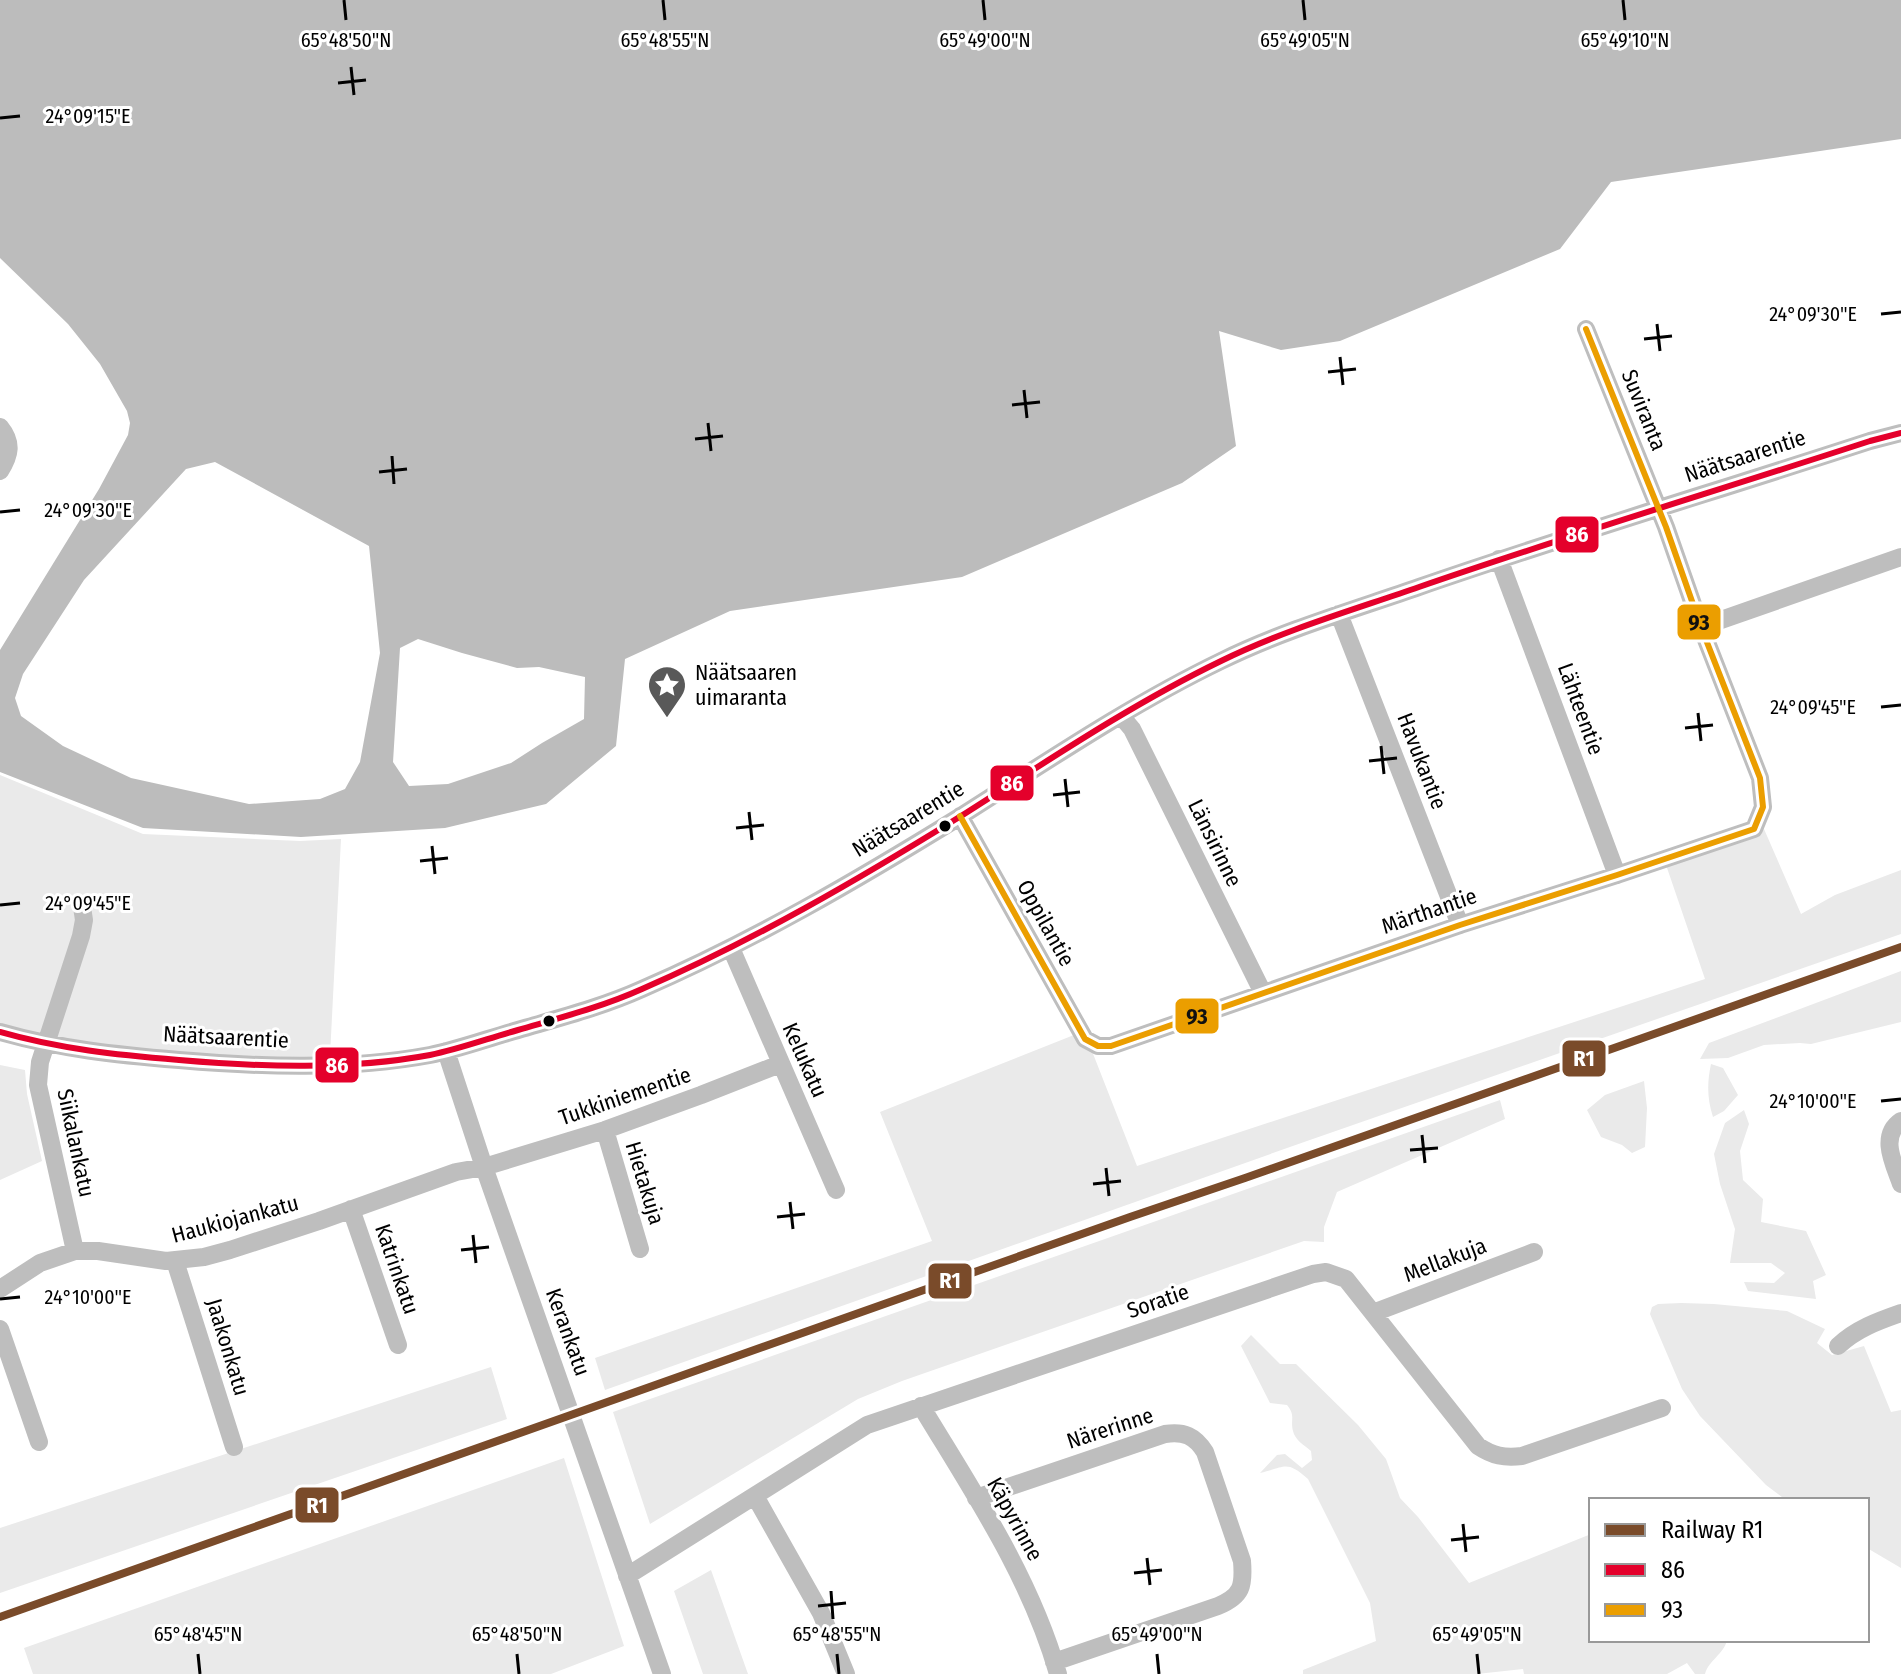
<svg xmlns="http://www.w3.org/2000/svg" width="1901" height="1674" font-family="'Fira Sans Condensed',sans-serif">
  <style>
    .green { fill: #eaeaea }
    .water { fill: #bcbcbc; fill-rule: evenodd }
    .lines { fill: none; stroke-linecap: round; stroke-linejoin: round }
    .minor { stroke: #bebebe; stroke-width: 18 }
    .bus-1-casing { stroke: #fff; stroke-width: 12 }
    .bus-2-casing { stroke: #fff; stroke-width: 12 }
    .bus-1 { stroke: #e4002b; stroke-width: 6 }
    .bus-2 { stroke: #eb9e00; stroke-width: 6 }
    .rail-1-casing { stroke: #fff; stroke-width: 14 }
    .rail-1 { stroke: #7a4b2a; stroke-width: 8 }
    .ticks { fill: none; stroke: #000; stroke-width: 3 }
    .bus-dot { fill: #000; stroke: #fff; stroke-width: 3 }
    .labels { text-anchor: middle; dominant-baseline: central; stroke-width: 6; stroke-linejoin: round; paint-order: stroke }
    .street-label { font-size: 22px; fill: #000; stroke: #fff }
    .poi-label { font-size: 22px; fill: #000; stroke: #fff; text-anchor: start }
    .ticks-label { font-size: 20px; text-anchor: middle; fill: #000; stroke: #fff; stroke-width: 6; stroke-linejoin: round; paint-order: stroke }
    .line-badge { stroke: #fff; stroke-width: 3 }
    .badge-label { font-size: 22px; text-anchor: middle; font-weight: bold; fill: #fff }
    .pale-badge-label { font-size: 22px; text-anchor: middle; font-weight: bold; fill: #111 }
  </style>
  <rect width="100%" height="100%" fill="#fff"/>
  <path class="green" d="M0 775 143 834 300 841 341 839 330 1056 302 1058 162 1053 45 1036 0 1025Z
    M1764 829 1801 914 1835 895 1901 870V934L1307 1141 605 1390 595 1358 932 1241 880 1112 1079 1033 1090 1046 1137 1166 1705 979 1665 862Z
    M1901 971V1022L1811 1044 1800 1043 1764 1045 1728 1058 1700 1059 1709 1043Z
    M1711 1064 1723 1068 1738 1095 1724 1111 1713 1117C1707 1098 1707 1083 1711 1064Z
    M0 1065 25 1070 27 1094 42 1161 0 1180Z
    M1644 1081 1647 1108 1645 1147 1632 1153 1622 1145 1601 1137 1587 1110 1605 1095Z
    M1500 1100 1505 1119 1337 1192 1324 1227V1242L1304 1241 902 1381 858 1399 650 1524 613 1412Z
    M1744 1110 1749 1124 1740 1151 1743 1180 1763 1199 1761 1222 1806 1231 1826 1275 1813 1281 1816 1299 1748 1291 1744 1282 1774 1283 1785 1273 1771 1263H1730L1735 1229 1720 1184 1714 1154 1725 1123Z
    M1681 1303 1714 1304 1787 1311 1825 1329 1817 1343 1832 1355 1864 1346 1891 1412 1901 1410V1568L1867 1548V1500H1786L1766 1485 1700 1416 1682 1389 1650 1314 1652 1307 1658 1304Z
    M1251 1335 1280 1364H1296L1358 1425 1386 1459 1400 1498 1418 1517 1469 1583 1591 1534V1640H1727C1724 1654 1709 1660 1705 1674H1695L1687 1663 1667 1674H1524L1523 1669 1477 1674H1303V1670L1376 1641 1370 1603 1308 1479C1286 1460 1286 1467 1260 1473L1277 1455 1285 1454 1302 1468 1312 1460 1311 1451C1304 1445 1295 1440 1293 1431 1290 1419 1296 1416 1287 1405L1270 1403 1241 1346Z
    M491 1367 507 1419 0 1593V1528Z
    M564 1458 624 1646 551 1674H33L24 1648Z
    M711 1570 748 1674H703L674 1591Z"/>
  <path class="water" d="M0 0H1901V139L1611 182 1560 249 1340 341 1281 350 1219 331 1236 446 1182 483 962 577 730 611 625 659 616 746 546 804 445 828 301 837 143 828 0 772V650L99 489 128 435 130 423 127 411 100 364 68 324 0 258ZM215 462 369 546 380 653 360 762 345 789 320 799 249 804 131 778 63 746 21 716 15 698 23 674 84 580 186 469ZM418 639 462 653 517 668 539 667 585 677 584 719 542 743 511 763 448 784 409 786 393 762 400 648Z"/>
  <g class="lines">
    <path class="minor" d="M0 427C13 443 10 455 0 471
      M1499 559 1617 875
      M1339 614 1460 925
      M1701 627 1901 557
      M1121 716 1132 729 1263 993
      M960 816 1085 1039 1098 1046H1111L1460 925 1617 875 1754 829 1763 807 1760 778 1701 627 1666 527 1586 329
      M731 948 836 1190
      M0 1032C59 1049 118 1055 179 1060 261 1067 349 1070 430 1055 460 1049 489 1038 518 1030 559 1018 602 1007 642 989 753 941 859 879 961 816 1046 762 1130 705 1221 661 1284 630 1353 610 1419 587 1569 535 1720 490 1870 441L1901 433
      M446 1051 484 1167 662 1674
      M1901 1121C1879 1136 1894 1164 1901 1184
      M605 1130 640 1249
      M351 1209 398 1345
      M75 1251 38 1085 40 1062 81 936 84 920 82 907
      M175 1261 234 1447
      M0 1289 40 1263 75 1251H98L166 1261 204 1257 230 1250 319 1221 456 1172 484 1167 605 1130 701 1095 780 1064
      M1373 1313 1534 1252
      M0 1329 39 1442
      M1838 1346C1856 1329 1878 1321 1901 1313
      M921 1406C973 1492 1030 1576 1058 1674
      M755 1496 821 1613 846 1674
      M976 1498 1165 1434C1184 1431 1195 1436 1205 1452L1242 1561C1244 1586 1242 1596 1218 1606L1054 1662
      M627 1576 867 1425 1313 1274 1326 1272 1346 1279 1478 1446C1493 1456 1504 1458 1522 1456L1662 1408"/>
    <defs>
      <path id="bus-1" d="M0 1032C59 1049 118 1055 179 1060 261 1067 349 1070 430 1055 460 1049 489 1038 518 1030 559 1018 602 1007 642 989 753 941 859 879 961 816 1046 762 1130 705 1221 661 1284 630 1353 610 1419 587 1569 535 1720 490 1870 441L1901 433"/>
      <path id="bus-2" d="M960 816 1085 1039 1098 1046H1111L1460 925 1617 875 1754 829 1763 807 1760 778 1701 627 1666 527 1586 329"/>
    </defs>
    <use href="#bus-1" class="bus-1-casing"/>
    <use href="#bus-2" class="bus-2-casing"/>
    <use href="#bus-1" class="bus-1"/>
    <use href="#bus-2" class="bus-2"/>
    <defs>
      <path id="rail-1" d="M0 1617 1130 1217 1245 1178 1901 947"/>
    </defs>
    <use href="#rail-1" class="rail-1-casing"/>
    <use href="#rail-1" class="rail-1"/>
  </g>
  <path class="ticks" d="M344 0 346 20M663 0 665 20M983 0 985 20M1303 0 1305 20M1623 0 1625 20M351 67 354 95M338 83 366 80M0 118 20 116M1881 314 1901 312M1657 324 1660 351M1644 339 1672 336M1340 357 1343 385M1328 372 1356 369M1024 390 1027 418M1012 405 1040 402M708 423 711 451M695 439 723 436M392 456 394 484M379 472 407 469M0 512 20 510M1881 707 1901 705M1698 713 1701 741M1685 728 1713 725M1381 746 1384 774M1369 761 1397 758M1065 779 1068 807M1053 795 1080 792M749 812 752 840M736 828 764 825M432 846 435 874M420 861 448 858M0 905 20 903M1881 1101 1901 1099M1422 1135 1425 1163M1410 1150 1438 1148M1106 1168 1109 1196M1093 1184 1121 1181M790 1202 793 1229M777 1217 805 1214M473 1235 476 1263M461 1250 489 1247M0 1299 20 1297M1463 1524 1466 1552M1451 1540 1479 1537M1147 1558 1150 1585M1134 1573 1162 1570M831 1591 833 1619M818 1606 846 1603M198 1654 200 1674M517 1654 519 1674M837 1654 839 1674M1157 1654 1159 1674M1477 1654 1479 1674"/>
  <defs>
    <symbol id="sight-pin" viewBox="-11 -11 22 30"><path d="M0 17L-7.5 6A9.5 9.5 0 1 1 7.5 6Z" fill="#595959" stroke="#fff"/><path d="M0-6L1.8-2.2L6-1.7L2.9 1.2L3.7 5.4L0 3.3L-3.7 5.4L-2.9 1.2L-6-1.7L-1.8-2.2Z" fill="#fff"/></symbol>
  </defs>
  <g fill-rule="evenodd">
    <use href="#sight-pin" x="645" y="663" width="44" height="60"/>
  </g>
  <g class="bus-dot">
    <circle cx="945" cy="826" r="7"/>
    <circle cx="549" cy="1021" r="7"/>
  </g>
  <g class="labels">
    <g class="street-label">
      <text transform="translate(1644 410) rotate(68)">Suviranta</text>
      <text transform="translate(1745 456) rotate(-18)">Näätsaarentie</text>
      <text transform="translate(1581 709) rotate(70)">Lähteentie</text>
      <text transform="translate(1422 761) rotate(69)">Havukantie</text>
      <text transform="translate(908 819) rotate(-31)">Näätsaarentie</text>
      <text transform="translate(1215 843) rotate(64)">Länsirinne</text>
      <text transform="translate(1429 911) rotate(-19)">Märthantie</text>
      <text transform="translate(1046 923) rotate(61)">Oppilantie</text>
      <text transform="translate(226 1037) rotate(3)">Näätsaarentie</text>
      <text transform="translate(805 1060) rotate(66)">Kelukatu</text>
      <text transform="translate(625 1096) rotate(-19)">Tukkiniementie</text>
      <text transform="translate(76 1143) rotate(78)">Siikalankatu</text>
      <text transform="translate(645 1183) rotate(73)">Hietakuja</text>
      <text transform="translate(235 1219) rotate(-15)">Haukiojankatu</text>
      <text transform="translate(1445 1260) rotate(-21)">Mellakuja</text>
      <text transform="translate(397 1269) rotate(71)">Katrinkatu</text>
      <text transform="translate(1158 1301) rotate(-19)">Soratie</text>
      <text transform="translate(568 1332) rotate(70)">Kerankatu</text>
      <text transform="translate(228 1347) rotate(73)">Jaakonkatu</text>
      <text transform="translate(1110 1428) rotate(-18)">Närerinne</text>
      <text transform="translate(1015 1519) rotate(61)">Käpyrinne</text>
    </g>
    <g class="poi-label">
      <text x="695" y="672">Näätsaaren<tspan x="695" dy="25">uimaranta</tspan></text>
    </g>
  </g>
  <g class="ticks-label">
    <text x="346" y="47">65°48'50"N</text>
    <text x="665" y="47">65°48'55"N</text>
    <text x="985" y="47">65°49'00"N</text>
    <text x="1305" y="47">65°49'05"N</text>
    <text x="1625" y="47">65°49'10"N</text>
    <text x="88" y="123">24°09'15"E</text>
    <text x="1813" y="321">24°09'30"E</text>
    <text x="88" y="517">24°09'30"E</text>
    <text x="1813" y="714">24°09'45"E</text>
    <text x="88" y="910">24°09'45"E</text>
    <text x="1813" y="1108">24°10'00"E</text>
    <text x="88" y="1304">24°10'00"E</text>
    <text x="198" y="1641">65°48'45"N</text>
    <text x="517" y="1641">65°48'50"N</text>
    <text x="837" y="1641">65°48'55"N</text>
    <text x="1157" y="1641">65°49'00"N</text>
    <text x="1477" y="1641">65°49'05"N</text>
  </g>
  <g class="line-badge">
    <rect x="1554" y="515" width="46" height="39" rx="8" fill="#e4002b"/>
    <rect x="1676" y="603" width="46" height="38" rx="8" fill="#eb9e00"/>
    <rect x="989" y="764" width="46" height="38" rx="8" fill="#e4002b"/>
    <rect x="1174" y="997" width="46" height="38" rx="8" fill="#eb9e00"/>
    <rect x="1561" y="1039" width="46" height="39" rx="8" fill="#7a4b2a"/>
    <rect x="314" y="1046" width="46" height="38" rx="8" fill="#e4002b"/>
    <rect x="927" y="1262" width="46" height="38" rx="8" fill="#7a4b2a"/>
    <rect x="294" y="1486" width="46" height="38" rx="8" fill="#7a4b2a"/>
  </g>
  <g class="badge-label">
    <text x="1577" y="542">86</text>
    <text x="1012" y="791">86</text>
    <text x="1584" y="1066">R1</text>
    <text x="337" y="1073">86</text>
    <text x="950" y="1288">R1</text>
    <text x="317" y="1513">R1</text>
  </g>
  <g class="pale-badge-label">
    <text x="1699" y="630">93</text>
    <text x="1197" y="1024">93</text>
  </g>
  <rect x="1589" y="1498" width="280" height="144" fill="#ffffff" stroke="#999999" stroke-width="2"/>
  <rect x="1605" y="1524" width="40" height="12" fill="#7a4b2a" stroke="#999999" stroke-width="2"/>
  <text x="1661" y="1538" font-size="24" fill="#000000">Railway R1</text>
  <rect x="1605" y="1564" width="40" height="12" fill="#e4002b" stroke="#999999" stroke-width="2"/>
  <text x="1661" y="1578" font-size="24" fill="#000000">86</text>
  <rect x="1605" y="1604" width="40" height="12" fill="#eb9e00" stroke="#999999" stroke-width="2"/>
  <text x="1661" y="1618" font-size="24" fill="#000000">93</text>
</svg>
